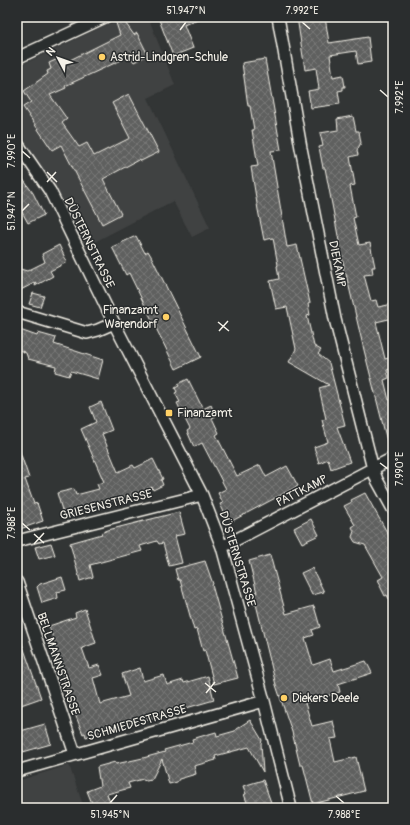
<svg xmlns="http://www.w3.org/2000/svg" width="410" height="825" font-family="Pangolin,sans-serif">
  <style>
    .built { fill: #404242 }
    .building { fill: url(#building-cross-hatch); stroke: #f4f1e8 }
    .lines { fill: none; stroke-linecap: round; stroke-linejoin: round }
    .minor-casing { stroke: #f4f1e8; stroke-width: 14 }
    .minor { stroke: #2a2d2e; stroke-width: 11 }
    .ticks { fill: none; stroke: #f4f1e8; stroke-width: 1.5 }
    .poi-dot { fill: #ffd166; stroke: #2a2d2e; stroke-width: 1.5 }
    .labels { text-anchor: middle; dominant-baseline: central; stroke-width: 3; stroke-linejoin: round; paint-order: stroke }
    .poi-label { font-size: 12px; fill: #f4f1e8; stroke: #2a2d2e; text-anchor: start }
    .street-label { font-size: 12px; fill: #f4f1e8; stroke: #2a2d2e }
    .neatline { fill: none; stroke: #f4f1e8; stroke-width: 1.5 }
    .ticks-label { font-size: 10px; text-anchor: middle; fill: #f4f1e8 }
  </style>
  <defs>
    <pattern id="building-cross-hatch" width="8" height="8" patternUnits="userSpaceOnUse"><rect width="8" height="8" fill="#5f605f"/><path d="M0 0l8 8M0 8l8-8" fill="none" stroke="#777776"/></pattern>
  </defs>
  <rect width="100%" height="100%" fill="#323535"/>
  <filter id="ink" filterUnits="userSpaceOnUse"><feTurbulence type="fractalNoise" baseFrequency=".025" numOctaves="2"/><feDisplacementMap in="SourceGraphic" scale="8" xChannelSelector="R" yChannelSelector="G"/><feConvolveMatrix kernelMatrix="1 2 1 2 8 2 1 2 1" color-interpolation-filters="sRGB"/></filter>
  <g filter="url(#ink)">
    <path class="built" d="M123 17H148L175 85 148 98 210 228 192 237 173 201 85 247 55 186 17 132V67Z
      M69 765 84 808H17V781Z"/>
    <path class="building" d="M114 17H121L134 35 137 33 148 55 134 62 130 56 65 86 66 88 50 95 67 119 62 123 79 147 87 143 94 156 130 138 112 103 129 94 159 152 141 161 140 159 103 179 121 214 102 224 61 145 52 150 23 107 31 102 24 91 48 74 47 71 51 69 49 63 60 58 62 64 120 35Z
      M158 17H202L184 25 193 48 173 56Z
      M297 17H325L329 43 368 37 371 62 358 64 356 51 330 55 333 77 343 75 345 87H343V90L338 91 340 104 311 108 308 91 319 89 316 68 305 70Z
      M265 59 281 150 271 151 287 247 297 245 310 303 308 304 310 315 307 316 314 346 321 350 318 354 329 363 345 425 337 427 350 462 331 469 328 459 319 463 314 447 328 442 322 420 326 419 319 388 329 385 289 362 296 349 287 307 276 309 270 281 279 279 277 266 278 265 273 238 264 240 258 210 251 167 258 166 252 130H254L250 106H248L242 63Z
      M353 116 356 131H359L361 143 357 150 358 155 350 157 355 185 350 186 356 217 353 218 359 245 370 243 375 267H372L373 274 364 275 371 301 376 300 378 307 393 304V318L376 322 385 359 393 357V368L387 370 389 378 384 380 389 400 393 399V449H389L364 350 346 274 343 271 344 267 325 168H323L319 147 323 146 320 133 338 130 337 119Z
      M17 171 33 193 44 215 28 223 17 203Z
      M136 236 145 253 148 251 151 256 201 357 176 369 129 273 126 275 112 247Z
      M59 245 67 262 50 271 53 276 35 286 36 282 17 292V268L27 271 45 262 42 254Z
      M33 293 44 296 40 307 29 304Z
      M17 329 37 336 38 333 56 338 54 344 103 360 98 379 71 371 69 376 55 372 56 366 28 359 26 353 17 349Z
      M188 379 203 409 211 405 216 416 212 418 219 433 216 435 237 476 260 465 266 477 287 466 298 486 232 521 226 516 220 504 223 503 218 493 226 489 202 443 194 447 187 431 190 429 177 403 180 402 175 393 177 392 175 388 179 386 178 384Z
      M101 402 112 430 102 434 118 472 133 465 135 468 153 459 163 479 161 480 163 485 153 490 152 487 135 495 101 503 102 506 96 508V509L64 517 57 493 74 489 76 495 99 489 97 484 104 482 81 429 96 422 90 407Z
      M17 449H19L29 478 25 479 34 504 37 503 43 521 20 529 17 519Z
      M365 493 393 543V607L387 595 385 596 380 586 381 585 378 580 383 577 365 545 355 542 352 537 354 531 352 527 355 525 344 506 352 502 351 500Z
      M179 512 185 534 175 536 182 563 169 566 163 543 159 544 157 541 140 546 142 551 90 565 93 577 80 581 70 543 102 534 101 533 108 530Z
      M311 519 319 535 302 543 294 528Z
      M51 543 55 555 39 559 35 547Z
      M270 555 286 614 314 606 320 627 312 630 314 635 305 638 313 665 330 659 334 671 366 661 372 673 338 684 340 692 305 703 312 726 333 721 337 738 330 739 335 762 356 757 364 791 313 804 303 765H300L292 732 276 685 256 604 253 605 250 595 257 593 249 561Z
      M205 561 213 584 212 585 238 678 214 684 205 650 203 651 197 629 194 630 180 580H178L175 569Z
      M312 568 324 592 312 595 301 573Z
      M62 577 66 590 57 592 58 598 42 603 37 587 40 584Z
      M85 609 96 643 82 648 89 668 99 665 103 675 93 678 100 704 129 696 122 674 140 668 143 681 164 675 167 685 183 680 184 683 208 676 214 700 86 737 85 733 83 734 75 714 62 673 64 672 49 626 76 617 75 613Z
      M17 635H19L41 698 21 705 17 695Z
      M250 720 262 740 261 744 263 772 249 747 215 756 216 760 194 766 196 774 179 779 177 782 169 784 162 759 152 779 146 780 143 779 128 783 130 788 107 794 112 808H94L87 791 100 786 97 767 115 762 116 764 143 758 165 752 164 750 193 742 192 739 216 732 217 736 235 731 236 729Z
      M45 724 51 744 23 752V750L17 751V732Z
      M263 780 273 808H249L244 794H246L243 786Z"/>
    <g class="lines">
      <defs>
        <path id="minor" d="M278 17 301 148 335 319 373 469 377 480 393 509
          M17 58 105 17
          M17 143 50 191 114 323 202 495 222 547 264 701 291 808
          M17 312 87 333 98 330 114 323
          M17 541 202 495
          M222 547 393 458
          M17 582 75 754
          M17 771 264 701"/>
      </defs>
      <use href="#minor" class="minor-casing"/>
      <use href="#minor" class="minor"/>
    </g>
  </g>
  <path class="ticks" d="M302 22 310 29M180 30 186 22M380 90 388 97M22 151 30 158M47 172 57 182M47 182 56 172M22 211 29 204M218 322 229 331M219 331 228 321M380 463 388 469M22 523 30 530M34 534 44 543M34 544 44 533M205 683 216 692M206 693 215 682M336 796 344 803M110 803 117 795"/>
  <g class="poi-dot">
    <circle cx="102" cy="57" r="4"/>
    <circle cx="166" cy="317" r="4"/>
    <rect x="165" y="409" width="8" height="8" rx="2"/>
    <circle cx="284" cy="698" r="4"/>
  </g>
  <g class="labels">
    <g class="poi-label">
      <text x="110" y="57">Astrid-Lindgren-Schule</text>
      <text x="158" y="310" text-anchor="end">Finanzamt<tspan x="158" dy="14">Warendorf</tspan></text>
      <text x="177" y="413">Finanzamt</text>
      <text x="292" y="698">Diekers Deele</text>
    </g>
    <g class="street-label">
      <text transform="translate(89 243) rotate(64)">DÜSTERNSTRASSE</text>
      <text transform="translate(337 264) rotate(79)">DIEKAMP</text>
      <text transform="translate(302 491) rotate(-27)">PATTKAMP</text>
      <text transform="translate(106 505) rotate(-14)">GRIESENSTRASSE</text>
      <text transform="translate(237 559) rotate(73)">DÜSTERNSTRASSE</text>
      <text transform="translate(58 664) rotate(71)">BELLMANNSTRASSE</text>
      <text transform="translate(137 723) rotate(-16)">SCHMIEDESTRASSE</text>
    </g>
  </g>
  <rect width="410" height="825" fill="none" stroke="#2a2d2e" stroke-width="44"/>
  <g transform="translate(58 58) rotate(311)" stroke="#2a2d2e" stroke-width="3" paint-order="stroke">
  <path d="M0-3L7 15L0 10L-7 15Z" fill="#f4f1e8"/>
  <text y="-6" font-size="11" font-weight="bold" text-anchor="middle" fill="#f4f1e8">N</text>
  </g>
  <rect x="22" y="22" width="366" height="781" class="neatline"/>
  <g class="ticks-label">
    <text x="186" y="14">51.947°N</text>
    <text x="302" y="14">7.992°E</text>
    <text transform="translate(399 97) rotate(-90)" y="4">7.992°E</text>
    <text transform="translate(11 151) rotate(-90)" y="4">7.990°E</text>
    <text transform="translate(11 211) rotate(-90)" y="4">51.947°N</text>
    <text transform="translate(399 469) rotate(-90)" y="4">7.990°E</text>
    <text transform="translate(11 523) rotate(-90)" y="4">7.988°E</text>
    <text x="110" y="818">51.945°N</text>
    <text x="344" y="818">7.988°E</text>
  </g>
</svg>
